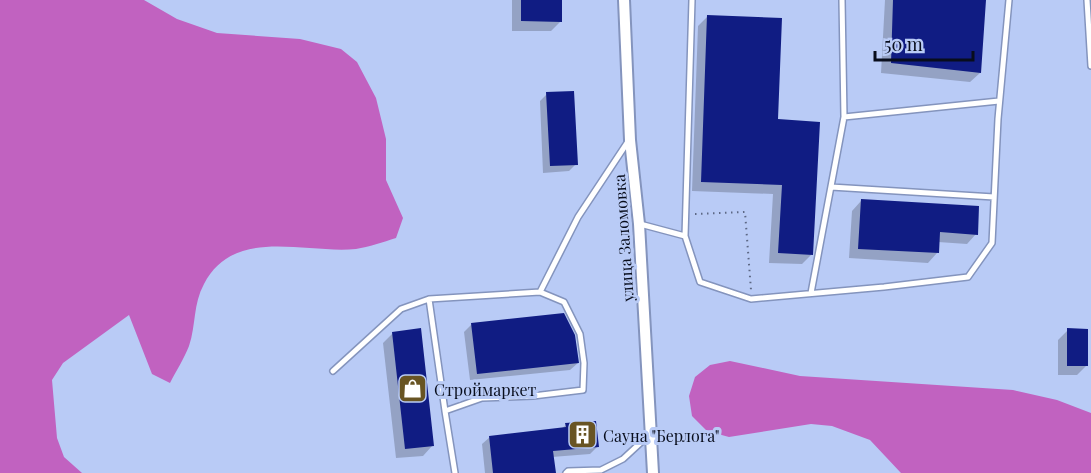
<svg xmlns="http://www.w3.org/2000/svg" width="1091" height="473" font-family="'Playfair Display',serif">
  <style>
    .forest { fill: #c162c0 }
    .shadow { fill: #0003 }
    .building { fill: #101c83 }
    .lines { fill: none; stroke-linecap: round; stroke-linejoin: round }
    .lane-casing { stroke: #8494bd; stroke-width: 8 }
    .street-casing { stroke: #8494bd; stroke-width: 14 }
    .path { stroke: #5d6885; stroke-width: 2; stroke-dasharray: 1.5 4.5; stroke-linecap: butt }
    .lane { stroke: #fff; stroke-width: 5 }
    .street { stroke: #fff; stroke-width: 10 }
    .labels { text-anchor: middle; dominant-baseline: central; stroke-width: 6; stroke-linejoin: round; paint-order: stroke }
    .street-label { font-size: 16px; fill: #080d1c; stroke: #b9cbf6 }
    .poi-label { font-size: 16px; fill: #080d1c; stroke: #b9cbf6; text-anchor: start }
  </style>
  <rect width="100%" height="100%" fill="#b9cbf6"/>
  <path class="forest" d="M0 0H144L177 19 217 33 300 39 341 49 357 62 376 98 386 139V180L403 218 396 238C383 242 369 247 356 249 304 254 234 226 204 284 193 304 196 325 189 346 184 359 176 371 170 383L152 374 129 315 63 363 52 380 57 438 64 457 82 473H0Z
    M730 361 800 376 1013 390 1057 400 1091 413V473H901L870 440 832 426 811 424 729 437 707 431 692 416 689 396 695 377 710 365Z"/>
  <path class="shadow" d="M512 0H561V21L551 31H512Z
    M885 0H984L980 73 970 82 881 73Z
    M708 16 776 121 811 255 802 264 769 263 773 194 692 191 698 26Z
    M547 94 576 164 569 171 543 173 540 101Z
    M861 201 976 234 967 244 938 242 937 253 928 263 849 258 852 211Z
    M472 324 578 363 570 370 470 380 464 332Z
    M1068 330 1086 366 1077 375H1058V340Z
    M393 333 432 446 423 456 396 458 383 343Z
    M566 425 597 447 590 454 552 457 554 473H485L482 444 490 437 561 429Z"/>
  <path class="building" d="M521 0H562V22L521 21Z
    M893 0H986L981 73 891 63Z
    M707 15 782 18 778 119 820 122 813 255 778 253 782 185 701 182Z
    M574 91 578 165 550 166 546 92Z
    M861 199 979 206 978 235 940 232 939 253 858 249Z
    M564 313 575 335 579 363 477 374 471 323Z
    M421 328 434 446 405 449 392 332Z
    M1067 328 1088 329V366H1067Z
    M596 421 599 447 553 451 556 473H493L489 436 566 427 565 423Z"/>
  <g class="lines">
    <defs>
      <path id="lane" d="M842 0 844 117 999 101
        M1087 0 1091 66
        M831 187 994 197
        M640 224 685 236 700 282 751 299 884 287 968 277 992 243 998 119 1009 0
        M685 236 692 0
        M811 293 844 117
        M429 299 445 411
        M333 371 401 309 429 299 540 292 578 217 629 140
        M455 473 445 411 482 398 533 396 583 390 584 363 580 334 564 302 540 292
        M566 473 568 471 601 470 623 459 649 435"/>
      <path id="street" d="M624 0 630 140 639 224 653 473"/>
    </defs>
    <use href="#lane" class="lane-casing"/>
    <use href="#street" class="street-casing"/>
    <path class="path" d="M695 214 745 212 751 290"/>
    <use href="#lane" class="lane"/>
    <use href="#street" class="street"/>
  </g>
  <defs>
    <symbol id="shop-square" viewBox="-11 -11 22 22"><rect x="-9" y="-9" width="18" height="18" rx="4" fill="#685423" stroke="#b9cbf6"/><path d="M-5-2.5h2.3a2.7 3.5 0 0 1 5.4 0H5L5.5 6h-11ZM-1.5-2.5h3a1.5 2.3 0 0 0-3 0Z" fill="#fff"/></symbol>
    <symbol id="building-square" viewBox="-11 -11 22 22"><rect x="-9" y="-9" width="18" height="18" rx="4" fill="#685423" stroke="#b9cbf6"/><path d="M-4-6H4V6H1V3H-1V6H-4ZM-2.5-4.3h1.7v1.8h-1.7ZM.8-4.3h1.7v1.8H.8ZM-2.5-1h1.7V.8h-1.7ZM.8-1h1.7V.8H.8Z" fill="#fff"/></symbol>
  </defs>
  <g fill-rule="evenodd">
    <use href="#shop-square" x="396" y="372" width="33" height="33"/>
    <use href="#building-square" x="566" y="418" width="33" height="33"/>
  </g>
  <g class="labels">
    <g class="street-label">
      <text transform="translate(623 238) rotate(-94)">улица Заломовка</text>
    </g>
    <g class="poi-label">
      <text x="434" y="389">Строймаркет</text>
      <text x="603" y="435">Сауна "Берлога"</text>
    </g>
  </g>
  <path d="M875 51v9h98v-9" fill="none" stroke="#080d1c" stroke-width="3"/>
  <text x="884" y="51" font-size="18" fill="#080d1c" stroke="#b9cbf6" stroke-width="4.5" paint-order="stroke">50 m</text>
</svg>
